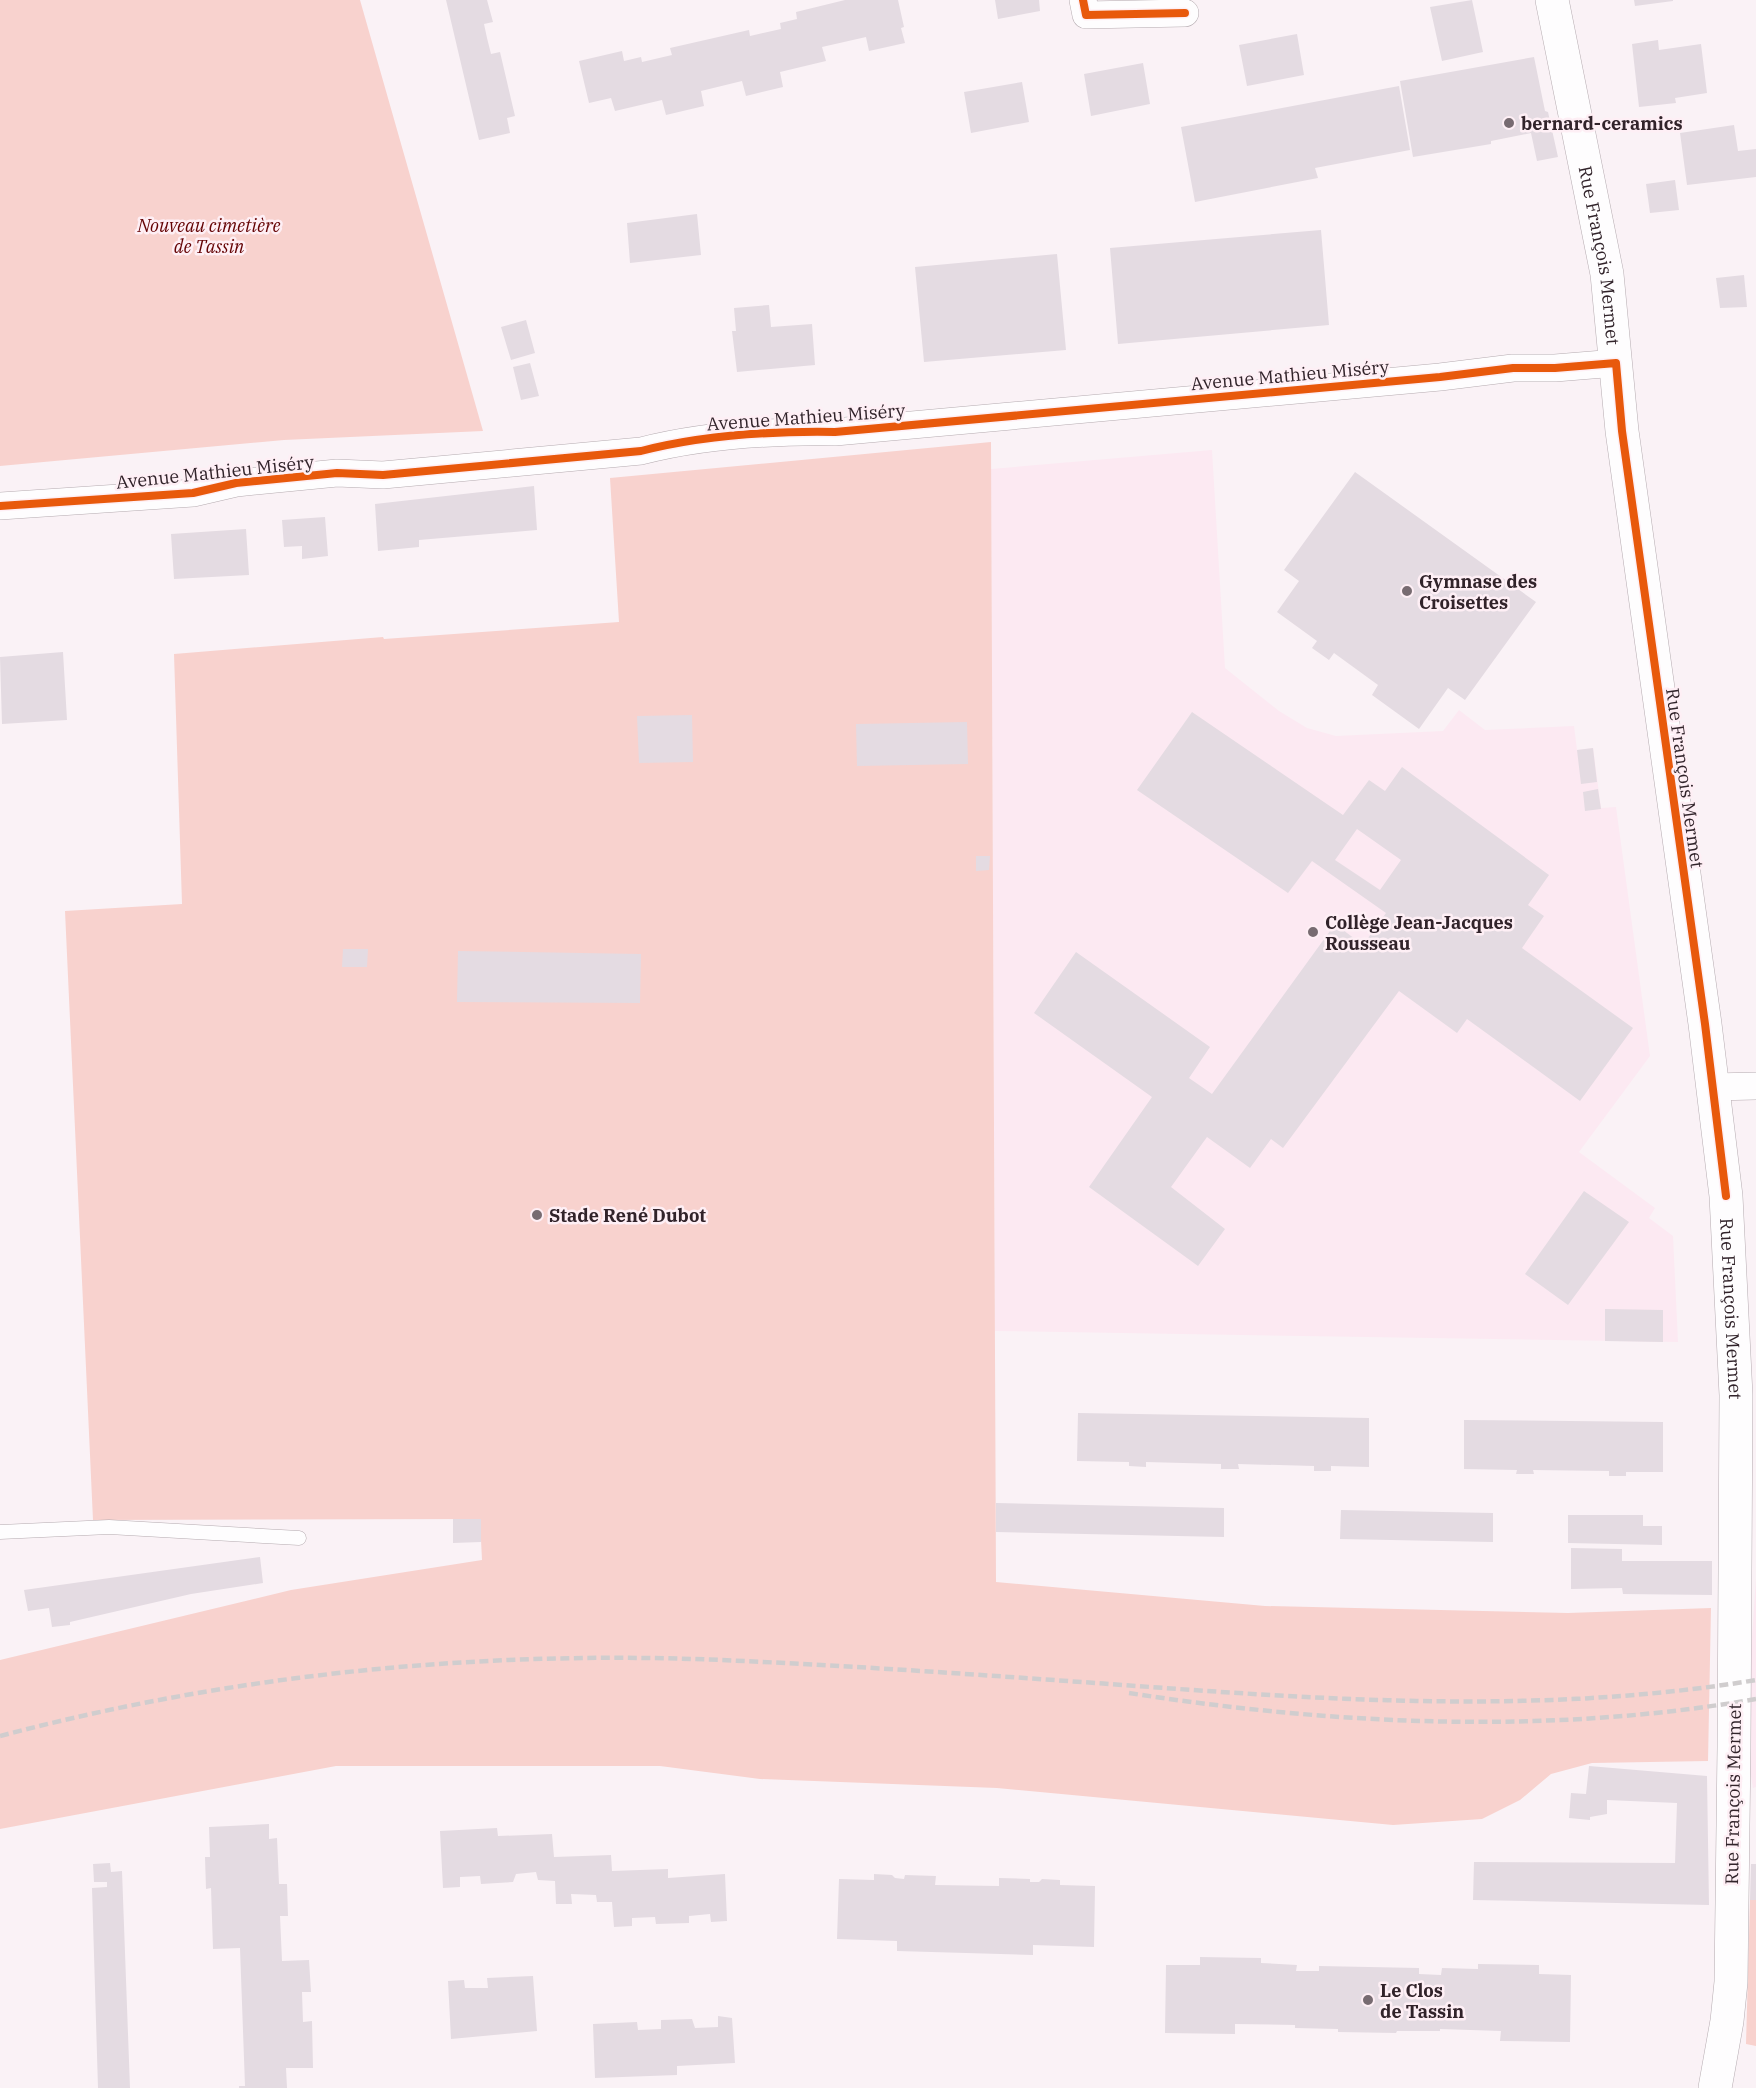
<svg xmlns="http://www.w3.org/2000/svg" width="1756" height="2088" font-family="'IBM Plex Serif',serif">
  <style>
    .built { fill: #fce9f2 }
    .green { fill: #f8d2ce }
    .building { fill: #e4dbe2; fill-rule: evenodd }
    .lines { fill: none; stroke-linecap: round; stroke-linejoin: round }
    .service-casing { stroke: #b5abb0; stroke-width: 15 }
    .minor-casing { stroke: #b5abb0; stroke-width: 28 }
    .secondary-casing { stroke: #b5abb0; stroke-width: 34 }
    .service { stroke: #fefdfe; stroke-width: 14 }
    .minor { stroke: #fefdfe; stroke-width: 27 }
    .secondary { stroke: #fefdfe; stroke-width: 33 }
    .rail { stroke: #d0cdce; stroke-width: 4.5; stroke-dasharray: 9 4.5; stroke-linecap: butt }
    .cycleway-casing { stroke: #feeff5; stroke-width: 11 }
    .cycleway { stroke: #e8590c; stroke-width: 8 }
    .poi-dot { fill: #776b71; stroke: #feeff5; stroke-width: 2 }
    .labels { text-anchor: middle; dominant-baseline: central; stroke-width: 5; stroke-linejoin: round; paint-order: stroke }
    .poi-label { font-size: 18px; font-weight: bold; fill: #31232a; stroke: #feeff5; text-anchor: start }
    .park-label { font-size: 18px; font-style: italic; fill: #640203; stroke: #feeff5 }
    .street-label { font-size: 18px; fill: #31232a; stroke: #feeff5 }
  </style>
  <rect width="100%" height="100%" fill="#faf2f6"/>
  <path class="built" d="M1212 450 1225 668 1279 711 1307 728 1336 736 1443 731 1459 710 1485 730 1574 726 1577 750 1593 748 1601 808 1616 807 1650 1056 1579 1152 1655 1208 1649 1218 1673 1236 1678 1342 995 1331 991 469Z
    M1756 1578V1787L1753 1788 1747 1752V1711Z"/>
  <path class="green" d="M0 0H360L483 431 284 440 0 466Z
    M991 442 996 1582 1265 1606 1568 1613 1711 1608 1708 1761 1592 1763 1551 1774 1520 1800 1482 1819 1393 1825 997 1788 760 1779 660 1766H336L0 1829V1660L291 1590 482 1560 480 1519 93 1520 65 911 182 904 174 654 383 637 384 639 619 622 610 478Z
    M1750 1900H1756V2046L1746 2044Z"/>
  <path class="building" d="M446 0H487L493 22 484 24 487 38 491 54 500 52 515 116 507 118 510 133 479 140Z
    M845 0H898L904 27 901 28 905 43 869 51 866 37 822 47 826 61 780 72 783 87 746 96 742 81 701 91 704 106 666 115 662 100 615 111 611 98 589 103 579 61 622 51 624 61 641 57 642 62 672 55 670 48 749 30 750 36 781 29 780 23 797 19 796 12Z
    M995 0H1039L1040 11 998 19Z
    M1472 0 1483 52 1442 61 1430 7Z
    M1634 0H1673V1L1635 6Z
    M1297 34 1304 75 1247 86 1239 45Z
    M1658 40 1659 50 1701 44 1707 93 1675 98 1676 103 1639 107 1632 44Z
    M1534 57 1545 111 1548 112 1558 157 1537 161 1531 133 1491 141V144L1413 157 1400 81Z
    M1143 63 1150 104 1091 116 1084 74Z
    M1022 82 1029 122 971 133 964 92Z
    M1399 86 1410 150 1315 168 1318 178 1195 202 1181 127Z
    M1734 125 1738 151 1756 149V177L1687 185 1680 133Z
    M1675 180 1679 210 1650 213 1646 184Z
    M697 214 701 255 630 263 627 223Z
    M1321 230 1329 325 1118 344 1110 248Z
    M1057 254 1066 350 924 362 915 267Z
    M1744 275 1747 307 1720 308 1716 278Z
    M769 305 771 327 812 324 815 365 737 372 732 331H736L734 308Z
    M526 320 535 353 511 360 501 327Z
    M530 363 539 396 521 400 513 367Z
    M1355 472 1536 602 1465 700 1448 688 1419 729 1372 695 1378 685 1334 653 1329 660 1312 648 1317 641 1277 612 1299 581 1284 570Z
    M534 486 537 530 419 540V547L378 551 375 504Z
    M325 517 328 556 302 559V546L284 547 282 520Z
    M246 529 249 575 174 579 171 534Z
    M63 652 67 720 2 724 0 657Z
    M1192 712 1343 815 1369 780 1385 791 1402 767 1549 875 1528 905 1544 916 1522 948 1633 1028 1580 1101 1467 1019 1457 1033 1399 991 1283 1148 1271 1139 1250 1168 1207 1137 1171 1187 1225 1229 1198 1266 1089 1187 1152 1097 1034 1013 1076 952 1210 1047 1189 1078 1212 1094 1335 924 1363 945 1386 913 1312 861 1288 893 1137 790ZM1357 829 1401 860 1380 890 1335 860Z
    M692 715 693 762 639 763 637 716Z
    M967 722 968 764 857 766 856 724Z
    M1593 748 1597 782 1581 784 1577 750Z
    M1598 789 1601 809 1585 811 1583 792Z
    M976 856H990L989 870 976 871Z
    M343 949H368L367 967H342Z
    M458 951 641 954 640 1003 457 1002Z
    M1584 1191 1629 1222 1568 1305 1525 1274Z
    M1605 1309 1663 1310V1342L1605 1341Z
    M1078 1413 1369 1418V1467L1331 1466V1471H1314V1466L1238 1464 1239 1469H1221V1464L1146 1462V1467L1129 1466V1462L1077 1461Z
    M1464 1420 1663 1422V1472H1626V1476H1609V1471L1533 1470 1534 1474H1516L1517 1470 1464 1469Z
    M996 1503 1224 1508V1537L996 1532Z
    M1341 1510 1493 1513V1542L1340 1539Z
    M1568 1515H1643V1526H1662V1545L1568 1543Z
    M453 1519H481V1542L453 1543Z
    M1571 1548 1622 1549V1561H1712V1595L1623 1594 1622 1588 1571 1589Z
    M260 1557 263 1583 191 1594 70 1622V1625L52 1627 49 1608 28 1611 24 1590Z
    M1589 1766 1707 1776 1709 1905 1473 1900 1474 1862 1675 1863 1677 1803 1607 1800V1814L1590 1817V1820L1569 1818 1571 1793 1586 1794Z
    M269 1824V1839L277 1838 279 1884H287L288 1916H280L282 1961 309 1960 311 1992H302L303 2022 312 2021 313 2068H286L287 2088H239V2086H245L240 1948 213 1949 211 1888 206 1889 205 1857H210L209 1827Z
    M497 1828 498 1836 552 1834 554 1857 611 1855 612 1871 668 1869V1878L725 1874 727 1921 711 1922 710 1914 689 1916V1923L656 1924 655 1917 632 1918V1926L614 1927 612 1902H597L596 1895 571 1894 572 1904H556L555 1881 538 1880 536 1872 516 1874 513 1882 481 1884 480 1876 460 1877V1887L443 1888 440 1831Z
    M110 1863 111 1872 122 1871 130 2088H98L92 1888 107 1887V1882H94L93 1864Z
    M1751 1864H1756V1900H1750Z
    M874 1874 892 1875 895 1878 904 1879 905 1875 936 1876 935 1885 999 1886V1878L1030 1879V1882H1039L1042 1879 1060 1880V1885L1095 1886 1094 1947 1033 1945V1955L897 1951V1941L837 1939 839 1879 874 1880Z
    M1200 1957 1261 1958V1963L1297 1965 1296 1971H1319V1966L1419 1968V1974L1441 1975 1442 1968 1478 1969V1964L1539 1965V1974L1571 1975 1570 2042 1500 2041 1501 2031 1440 2029V2031H1397L1396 2033 1338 2032V2029L1295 2028V2025L1235 2024V2034L1165 2033 1166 1965H1200Z
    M533 1976 537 2031 451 2039 448 1981 464 1980 465 1988H488L487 1978Z
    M718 2016 732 2018 735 2063 677 2066V2075L595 2078 593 2024 637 2022 638 2030 661 2029V2020L692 2019 695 2028 718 2027Z"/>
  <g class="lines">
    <defs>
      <path id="service" d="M0 1532 109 1527 299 1538"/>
      <path id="minor" d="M1083 0 1086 15 1185 13
        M0 506 193 493 236 483 337 473 383 475 641 451C703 435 772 431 835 432L1440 377 1513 368H1555L1616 363
        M1713 1087 1756 1086"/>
      <g id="secondary">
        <path id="s1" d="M1552 0 1607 274 1622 431 1705 1024 1726 1196 1736 1395 1734 1747 1731 1982 1727 2021 1715 2088"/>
      </g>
    </defs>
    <use href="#service" class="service-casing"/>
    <use href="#minor" class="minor-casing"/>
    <use href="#secondary" class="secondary-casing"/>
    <use href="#service" class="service"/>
    <use href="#minor" class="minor"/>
    <use href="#secondary" class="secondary"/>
    <path class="rail" d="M1129 1693C1335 1725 1550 1735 1756 1699
      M0 1736C235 1674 478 1650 721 1660 859 1666 998 1676 1137 1686 1342 1701 1551 1714 1756 1680"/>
    <defs>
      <path id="cycleway" d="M1083 0 1086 15 1185 13
        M0 506 193 493 236 483 337 473 383 475 641 451C703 435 772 431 835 432L1440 377 1513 368H1555L1616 363 1622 431 1705 1024 1726 1196"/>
    </defs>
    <use href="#cycleway" class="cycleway-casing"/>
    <use href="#cycleway" class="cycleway"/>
  </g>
  <g class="poi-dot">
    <circle cx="1509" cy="123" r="6"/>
    <circle cx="1407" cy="591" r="6"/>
    <circle cx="1313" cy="932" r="6"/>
    <circle cx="537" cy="1215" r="6"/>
    <circle cx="1368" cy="2000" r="6"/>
  </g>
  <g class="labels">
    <g class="poi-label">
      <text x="1521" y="123">bernard-ceramics</text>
      <text x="1419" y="581">Gymnase des<tspan x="1419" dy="21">Croisettes</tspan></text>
      <text x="1325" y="922">Collège Jean-Jacques<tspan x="1325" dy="21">Rousseau</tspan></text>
      <text x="549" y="1215">Stade René Dubot</text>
      <text x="1380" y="1990">Le Clos<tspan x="1380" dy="21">de Tassin</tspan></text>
    </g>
    <g class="park-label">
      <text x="209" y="225">Nouveau cimetière<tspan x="209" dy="21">de Tassin</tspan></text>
    </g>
    <g class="street-label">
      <text stroke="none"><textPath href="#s1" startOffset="260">Rue François Mermet</textPath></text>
      <text transform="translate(1290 375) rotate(-5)">Avenue Mathieu Miséry</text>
      <text transform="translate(806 417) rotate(-4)">Avenue Mathieu Miséry</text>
      <text transform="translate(215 472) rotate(-6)">Avenue Mathieu Miséry</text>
      <text transform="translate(1685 778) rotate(82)">Rue François Mermet</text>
      <text stroke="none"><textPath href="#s1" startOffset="1322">Rue François Mermet</textPath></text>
      <text transform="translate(1733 1794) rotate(-89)">Rue François Mermet</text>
    </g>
  </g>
</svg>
